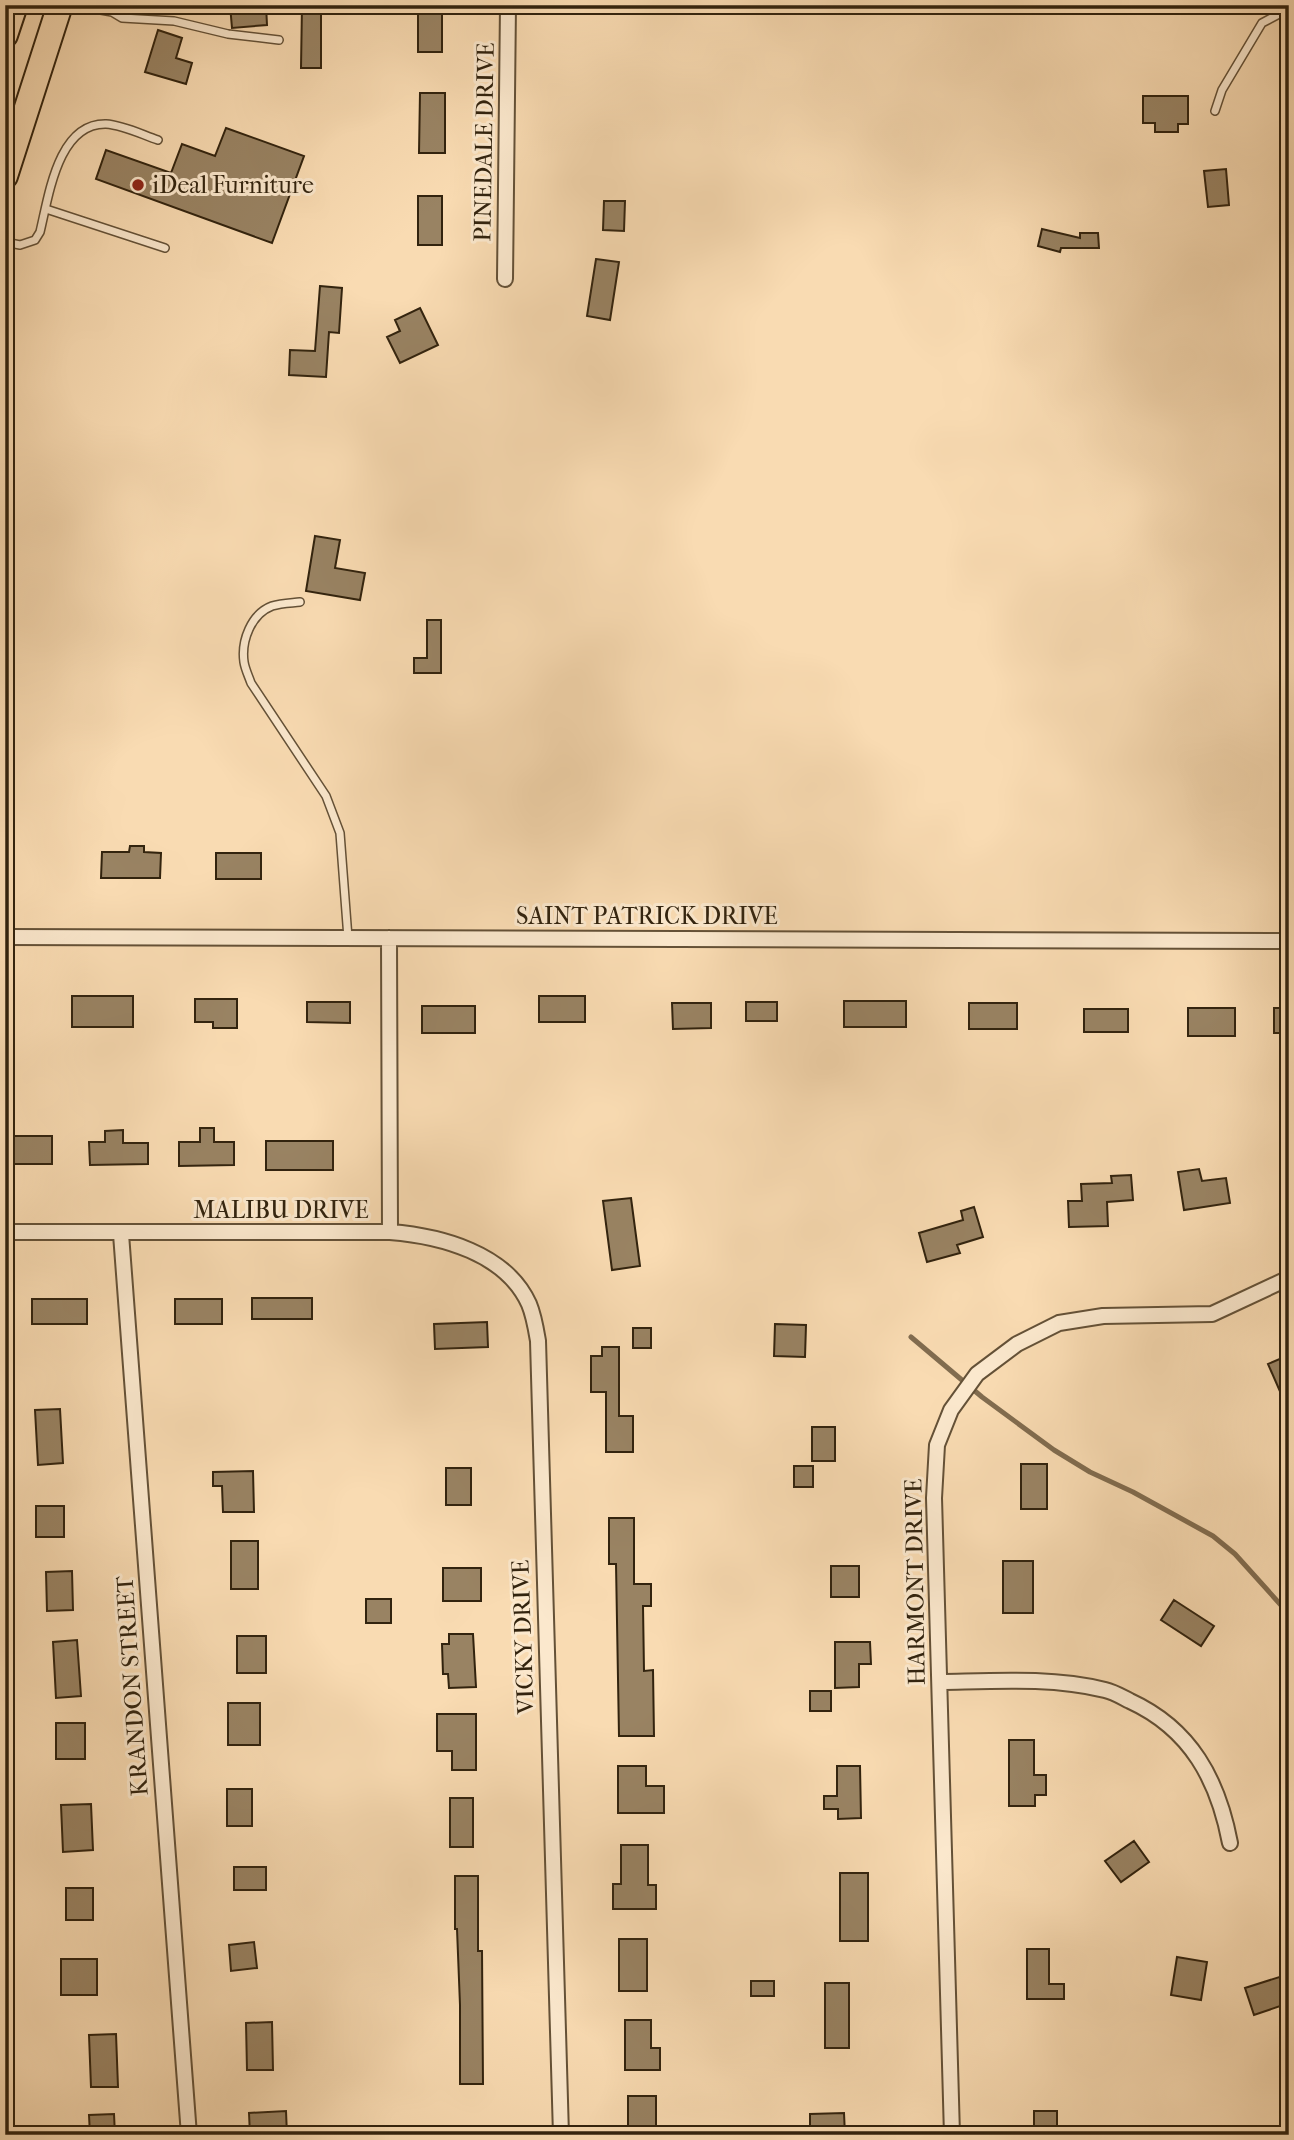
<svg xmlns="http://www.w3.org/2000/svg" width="1294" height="2140" font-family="'IM FELL French Canon',serif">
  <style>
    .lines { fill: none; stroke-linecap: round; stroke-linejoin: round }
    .stream { stroke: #816c4f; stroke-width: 5 }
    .building { fill: #998363; stroke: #32230e; stroke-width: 2 }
    .lane-casing { stroke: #645137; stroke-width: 10 }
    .street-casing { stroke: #645137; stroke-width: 18 }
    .highway-casing { stroke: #32230e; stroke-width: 28 }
    .lane { stroke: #fbe8cd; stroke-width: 7 }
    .street { stroke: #fbe8cd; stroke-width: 14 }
    .highway { stroke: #f9dbb2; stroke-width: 24 }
    .poi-dot { fill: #8f2418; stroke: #fbe8cd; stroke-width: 2.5 }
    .labels { text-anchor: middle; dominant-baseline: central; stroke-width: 6; stroke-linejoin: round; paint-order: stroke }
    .street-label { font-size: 24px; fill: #32230e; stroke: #fbe8cd }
    .poi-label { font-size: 24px; fill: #32230e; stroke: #fbe8cd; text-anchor: start }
  </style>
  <rect width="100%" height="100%" fill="#f9dbb2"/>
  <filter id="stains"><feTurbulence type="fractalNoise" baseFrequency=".00286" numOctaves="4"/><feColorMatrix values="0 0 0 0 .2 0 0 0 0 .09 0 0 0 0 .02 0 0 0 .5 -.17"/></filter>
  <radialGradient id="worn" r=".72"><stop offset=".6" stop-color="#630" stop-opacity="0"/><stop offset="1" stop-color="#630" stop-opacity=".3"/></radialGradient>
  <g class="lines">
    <path class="stream" d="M911 1337 982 1397 1054 1450 1090 1472 1133 1492 1213 1536 1235 1554 1289 1614"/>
  </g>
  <path class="building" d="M230 5H266L267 25 232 28Z
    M302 5H321V68H301Z
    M418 5H442V52H418Z
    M158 30 182 38 176 58 192 63 186 84 145 72Z
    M420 93H445V153H419Z
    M1143 96H1188V124H1178V132H1155V123H1143Z
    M226 128 304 156 272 243 96 179 106 150 171 173 182 144 215 156Z
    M1226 169 1229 205 1208 207 1204 171Z
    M418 196H442V245H418Z
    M604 201H625L624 231 603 230Z
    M1042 229 1080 238V233H1098L1099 248H1061L1060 252 1038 246Z
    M596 259 619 262 610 320 587 316Z
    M320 286 342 288 339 333 329 332 326 377 289 375 290 350 315 351Z
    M420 308 438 345 400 363 387 337 400 331 395 320Z
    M315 536 340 540 335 568 365 573 360 600 306 591Z
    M427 620H441V673H414V658H427Z
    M130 846H144V852L161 853 160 878H101L102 852H129Z
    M216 853H261V879H216Z
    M72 996H133V1027H72Z
    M539 996H585V1022H539Z
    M195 999H237V1028H213V1022H195Z
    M844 1001H906V1027H844Z
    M307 1002H350V1023L307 1022Z
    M746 1002H777V1021H746Z
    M672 1003H711V1028L673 1029Z
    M969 1003H1017V1029H969Z
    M422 1006H475V1033H422Z
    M1188 1008H1235V1036H1188Z
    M1274 1008H1289V1033H1274Z
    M1084 1009H1128V1032H1084Z
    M200 1128H214V1142H234V1165L179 1166V1142H200Z
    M123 1130V1143H148V1164L90 1165 89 1142H105V1131Z
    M5 1136H52V1164H5Z
    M266 1141H333V1170H266Z
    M1199 1169 1202 1181 1226 1178 1230 1203 1184 1210 1178 1172Z
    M1131 1175 1133 1200 1107 1202 1108 1226 1069 1227 1068 1201H1082L1081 1184 1112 1183 1111 1176Z
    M631 1198 640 1266 612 1270 603 1201Z
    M974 1207 983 1237 957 1245 960 1253 927 1262 919 1233 963 1220 961 1211Z
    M252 1298H312V1319H252Z
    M32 1299H87V1324H32Z
    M175 1299H222V1324H175Z
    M487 1322 488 1347 435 1349 434 1324Z
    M775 1324 806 1325 805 1357 774 1356Z
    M633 1328H651V1348H633Z
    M602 1347H619V1416H633V1452H606V1392H591V1356H602Z
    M1289 1355V1412L1268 1364Z
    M60 1409 63 1463 38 1465 35 1410Z
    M812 1427H835V1461H812Z
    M1021 1464H1047V1509H1021Z
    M794 1466H813V1487H794Z
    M446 1468H471V1505H446Z
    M253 1471 254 1512H223L222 1486H213V1472Z
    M36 1506H64V1537H36Z
    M609 1518H634V1584H651V1606H643L644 1671 653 1670 654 1736H619L616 1564H609Z
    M231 1541H258V1589H231Z
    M1003 1561H1033V1613H1003Z
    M831 1566H859V1597H831Z
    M443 1568H481V1601H443Z
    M72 1571 73 1610 47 1611 46 1572Z
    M366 1599H391V1623H366Z
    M1174 1600 1214 1626 1201 1646 1161 1620Z
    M449 1634H473L476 1687 449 1688 448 1674H443L442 1644H449Z
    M237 1636H266V1673H237Z
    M77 1640 81 1696 56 1698 53 1642Z
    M835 1642H870L871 1664H859V1687L835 1688Z
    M810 1691H831V1711H810Z
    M228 1703H260V1745H228Z
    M437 1714H476V1770H452V1751H437Z
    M56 1723H85V1759H56Z
    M1009 1740H1034V1775H1046V1795H1035V1806H1009Z
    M618 1766H646V1786H664V1813H618Z
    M837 1766H860L861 1818 838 1819V1809H824V1796H837Z
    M227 1789H252V1826H227Z
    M450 1798H473V1847H450Z
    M91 1804 93 1850 63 1852 61 1805Z
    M1134 1841 1149 1862 1121 1882 1105 1861Z
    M621 1845H648V1885H656V1909H613V1884H621Z
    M234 1867H266V1890H234Z
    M840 1873H868V1941H840Z
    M455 1876H478V1951H482L483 2084H460V2005L457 1929H455Z
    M66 1888H93V1920H66Z
    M619 1939H647V1991H619Z
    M254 1942 257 1968 231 1971 229 1945Z
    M1027 1949H1049V1984H1064V1999H1027Z
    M1177 1957 1207 1962 1201 2000 1171 1995Z
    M61 1959H97V1995H61Z
    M1289 1974V2003L1254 2015 1245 1988Z
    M751 1981H774V1996H751Z
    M825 1983H849V2048H825Z
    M625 2020H651V2048H660V2070H625Z
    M272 2022 273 2070H247L246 2023Z
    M116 2034 118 2087H91L89 2035Z
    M628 2096H656V2135H628Z
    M286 2111 287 2135H250L249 2113Z
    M1034 2111H1057V2135H1034Z
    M844 2113 845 2135H810V2114Z
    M114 2114 115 2135H90L89 2115Z"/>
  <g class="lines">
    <defs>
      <path id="lane" d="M73 5 112 12
        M112 5V12L122 18 174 21 228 34 279 40
        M1215 111 1222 90 1262 23 1281 13 1289 12
        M46 209 165 248
        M5 242 20 245 35 240 40 232C49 195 58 123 106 124 123 125 143 135 158 140
        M300 602C291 603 281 603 272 606 251 614 241 641 244 662 245 669 249 677 251 683L326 796 340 833 348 938"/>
      <path id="street" d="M505 279 508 5
        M5 937 1289 941
        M389 938 390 1232
        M5 1232H390C441 1236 506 1253 529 1304 534 1316 536 1329 538 1341L561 2135
        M121 1234 189 2135
        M940 1682C995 1681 1052 1677 1105 1690 1114 1692 1122 1697 1130 1701 1191 1729 1218 1780 1230 1843
        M952 2135 934 1498 937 1445 951 1410 977 1374 1017 1344 1059 1323 1103 1316 1212 1314 1289 1278"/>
      <path id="highway" d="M5 35 15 5
        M5 176 60 5"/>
    </defs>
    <use href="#lane" class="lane-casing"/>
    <use href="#street" class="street-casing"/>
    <use href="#highway" class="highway-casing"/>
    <use href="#lane" class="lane"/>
    <use href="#street" class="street"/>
    <use href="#highway" class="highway"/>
  </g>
  <circle class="poi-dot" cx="138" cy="185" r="7"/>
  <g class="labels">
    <g class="street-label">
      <text transform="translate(484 142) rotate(-89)">PINEDALE DRIVE</text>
      <text x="647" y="916">SAINT PATRICK DRIVE</text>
      <text x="281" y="1210">MALIBU DRIVE</text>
      <text transform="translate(915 1582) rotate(-91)">HARMONT DRIVE</text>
      <text transform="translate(523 1637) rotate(-92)">VICKY DRIVE</text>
      <text transform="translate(132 1686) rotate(-94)">KRANDON STREET</text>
    </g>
    <g class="poi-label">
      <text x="152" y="185">iDeal Furniture</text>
    </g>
  </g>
  <rect width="1294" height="2140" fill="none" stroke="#f9dbb2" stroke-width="28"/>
  <rect x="7" y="7" width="1280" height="2126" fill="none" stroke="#32230e" stroke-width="3.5"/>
  <rect x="14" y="14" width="1266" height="2112" fill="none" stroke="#32230e" stroke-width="2"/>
  <rect width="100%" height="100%" filter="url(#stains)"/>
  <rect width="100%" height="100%" fill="url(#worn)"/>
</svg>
